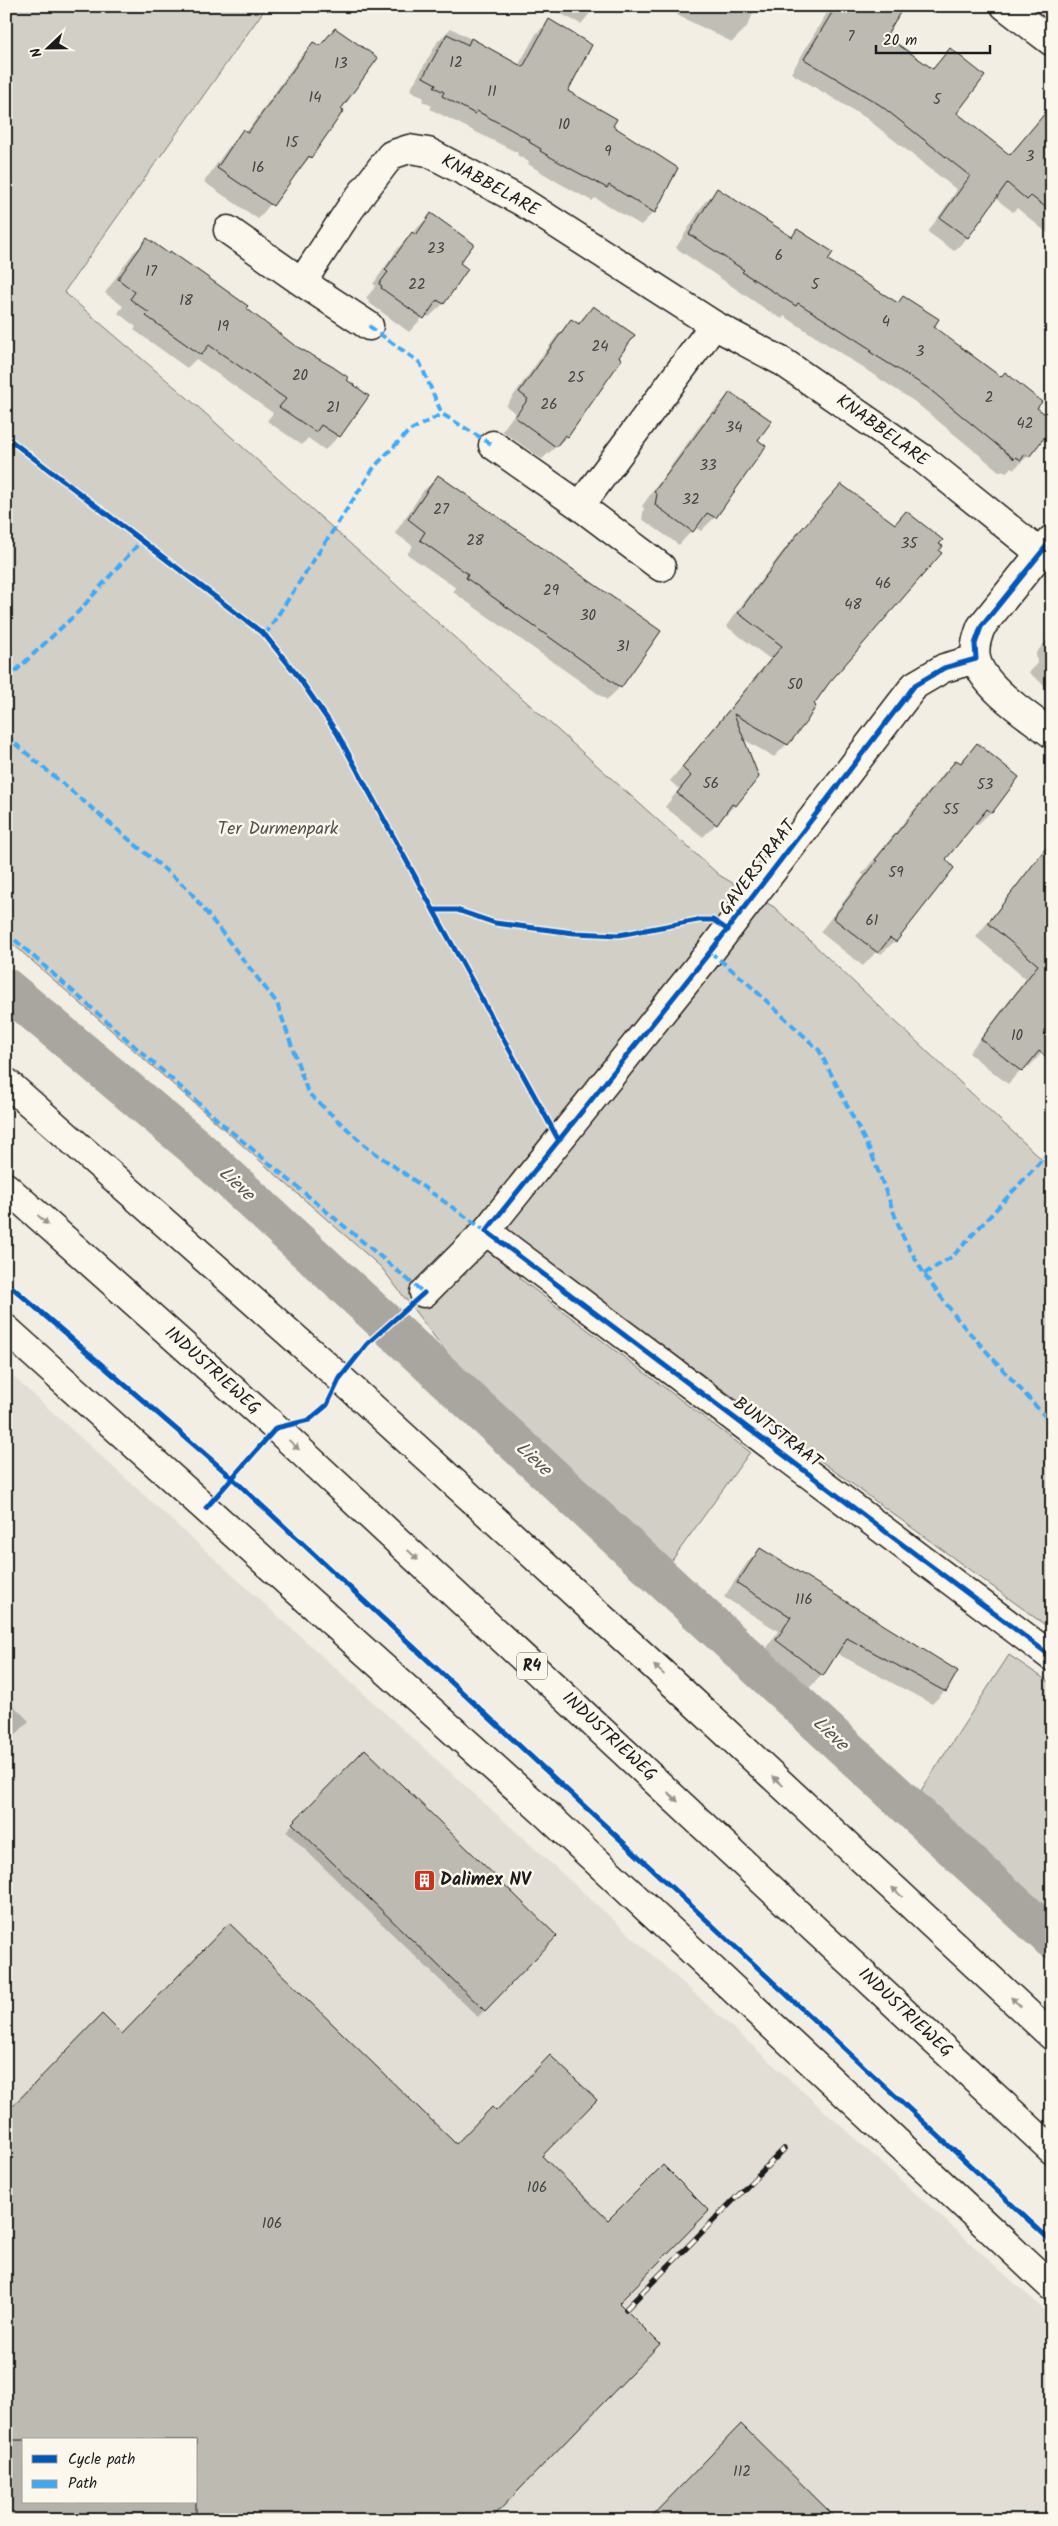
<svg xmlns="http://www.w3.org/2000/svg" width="1058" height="2526" font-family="Kalam,sans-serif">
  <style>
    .built { fill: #e2ded5; fill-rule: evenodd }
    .green { fill: #d2cfc6; stroke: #777671 }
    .shadow { fill: #0003; fill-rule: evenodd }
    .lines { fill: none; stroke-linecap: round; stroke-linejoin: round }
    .canal { stroke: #a9a6a0; stroke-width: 40 }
    .building { fill: #bdbab1; stroke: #1c1c1c }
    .minor-casing { stroke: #1c1c1c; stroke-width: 31 }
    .highway-casing { stroke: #1c1c1c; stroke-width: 31 }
    .minor { stroke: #fbf7ec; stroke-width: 28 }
    .highway { stroke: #fbf7ec; stroke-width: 28 }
    .rail-casing { stroke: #1c1c1c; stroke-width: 5.5 }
    .rail { stroke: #fbf7ec; stroke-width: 4; stroke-dasharray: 11; stroke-linecap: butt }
    .quiet { stroke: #3fa9f5; stroke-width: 4; stroke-dasharray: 8 4; stroke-linecap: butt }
    .cycleway-casing { stroke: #fbf7ec; stroke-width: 8 }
    .cycleway { stroke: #0057b8; stroke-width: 5 }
    .oneway { fill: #97948e }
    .labels { text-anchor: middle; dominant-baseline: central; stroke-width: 5; stroke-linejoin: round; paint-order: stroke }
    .number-label { font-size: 15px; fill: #444441 }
    .shield { fill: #fbf7ec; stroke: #5f5e5a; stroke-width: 1 }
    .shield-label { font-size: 16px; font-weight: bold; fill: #1c1c1c }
    .street-label { font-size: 18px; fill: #1c1c1c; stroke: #fbf7ec }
    .park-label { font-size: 18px; fill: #53524f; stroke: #fbf7ec }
    .poi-label { font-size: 18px; font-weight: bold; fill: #1c1c1c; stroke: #fbf7ec; text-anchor: start }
    .water-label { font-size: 19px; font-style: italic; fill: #545351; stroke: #fbf7ec }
  </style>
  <rect width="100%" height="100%" fill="#f2eee4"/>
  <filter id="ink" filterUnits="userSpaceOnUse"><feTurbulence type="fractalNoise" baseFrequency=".02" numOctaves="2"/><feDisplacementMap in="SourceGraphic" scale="10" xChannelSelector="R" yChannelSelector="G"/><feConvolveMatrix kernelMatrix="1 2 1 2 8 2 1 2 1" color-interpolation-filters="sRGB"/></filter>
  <g filter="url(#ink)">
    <path class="built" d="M6 1370 1052 2317V2520H6ZM24 2440H196V2502H24Z"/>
    <path class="green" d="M6 6H267L64 292 197 406 719 875 774 907 1052 1169V1630L547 1261 519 1278 750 1452 670 1563 636 1531 476 1391 381 1267 6 938Z
      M1009 1655 1052 1684V1915L920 1792Z"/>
    <path class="shadow" d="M545 6H596L581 24Z
      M681 6H757L746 28 732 42 677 15Z
      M831 6H882L885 36 931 70 950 50 955 113 1008 156 1042 119 1052 127V237L1017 208 1013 212 995 198 967 238 954 251 928 232 957 190 866 118 791 73Z
      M549 21 566 92 612 126 654 212 641 225 595 198 592 201 559 183 528 164 529 162 517 155 518 153 430 109 432 106 422 101 424 98 410 90 438 41 451 28 518 66 536 34Z
      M335 29 340 109 342 111 310 157 258 219 204 182 230 145 243 131 246 133 300 57 313 43 318 47Z
      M718 189 791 238 798 231 826 261 932 328 1035 408 1028 456 1014 469 1011 467 1006 473 1002 470 1000 472 915 402 784 316 782 319 767 310 676 248 704 203Z
      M431 214 459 263 466 269 443 304 429 317 425 315 409 332 368 302 369 301 366 298 376 286 373 284 399 247Z
      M147 240 244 309 339 436 325 450 308 438 302 445 267 421 273 413 196 359 187 368 134 330 136 327 118 313 123 306 105 293 133 253Z
      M593 307 618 357 568 436 542 459 502 431 515 413 506 406 558 334 572 320 577 324Z
      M730 393 756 441 715 517 701 531 695 527 679 545 642 519 644 508 642 506 699 427Z
      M438 477 620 687 607 700 453 592 456 588 407 554 413 546 395 533 424 490Z
      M828 498 894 525 906 512 828 682 787 744 774 757 743 739 735 805 703 837 665 807 679 789 670 781 770 659 726 626 786 547Z
      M1052 634V691L1029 673 1037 663 1036 653Z
      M977 745 991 812 977 825 974 823 945 859 895 941 881 954 877 951 863 966 820 932 864 875 862 874 942 775 956 761 959 763Z
      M1052 841V1042L1029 1067 1026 1064 1008 1084 969 1053 1026 979 976 937Z
      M760 1550 945 1691 932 1704 836 1653 822 1675 808 1689 763 1654 778 1631 724 1597 747 1563Z
      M6 1698 29 1721 6 1745Z
      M365 1751 555 1936 478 2017 286 1831Z
      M122 2035 455 2145 540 2156 488 2520H6V2114ZM24 2440H196V2502H24Z"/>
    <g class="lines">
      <path class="canal" d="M6 988 194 1146 1052 1939"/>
    </g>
    <path class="building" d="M836 6H904L886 36 933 69 950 48 985 76 957 113 1010 155 1052 105V212L1031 196 1027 200 1007 183 968 238 940 218 970 176 880 105 804 59Z
      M549 19 592 45 568 91 617 119 613 126 678 168 655 213 609 185 607 188 573 170 540 151 541 149 529 142 530 140 477 111 475 114 442 96 444 92 434 87 436 84 423 77 447 34 468 45 471 38 523 67Z
      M335 28 378 58 341 109 344 110 311 158 309 156 273 206 217 168 243 129 248 133 313 42 320 46Z
      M717 188 792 237 797 229 833 252 828 260 898 303 903 296 939 319 934 327 1001 377 1005 372 1042 402 1037 408 1052 419V428L1029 457 1025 454 1021 460 1016 457 1014 459 928 388 870 352 872 350 841 330 798 303 796 306 742 272 744 270 689 234Z
      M431 213 474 244 460 263 468 269 444 304 437 300 424 319 381 288 382 286 379 284 388 272 385 270 412 232 416 235Z
      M147 238 169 254 170 251 203 274 248 306 246 308 294 345 333 367 349 378 347 380 369 396 340 437 321 425 316 432 279 407 286 399 209 345 201 355 146 316 149 313 130 299 135 292 118 279Z
      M593 306 635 335 619 357 622 359 568 437 565 435 556 447 515 417 528 399 519 392 571 319 579 324Z
      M730 392 772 421 758 440 766 446 716 518 707 513 693 532 655 505 657 494 654 492 713 412 715 414Z
      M438 475 661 631 621 688 466 578 468 574 420 540 425 532 408 519Z
      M841 484 895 524 906 511 943 540 939 544 943 546 939 551 942 553 829 683 814 704 816 706 807 721 788 745 734 714 759 777 736 806 732 804 717 825 677 793 691 776 682 767 782 646 738 613 799 532Z
      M977 743 1019 777 992 813 987 809 946 859 954 868 896 942 890 938 878 953 833 918 877 861 875 860 956 760 961 763Z
      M1052 840V1062L1039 1051 1022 1072 981 1039 1038 965 988 923Z
      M760 1548 958 1671 946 1692 847 1638 823 1676 776 1640 791 1617 737 1583Z
      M365 1749 557 1936 485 2011 292 1823Z
      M229 1923 456 2144 492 2107 496 2111 550 2055 597 2100 542 2156 608 2220 663 2165 709 2211 619 2303 660 2344 490 2520H196V2440H6V2113L102 2014 122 2034Z
      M741 2424 838 2520H648Z"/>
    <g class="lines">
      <defs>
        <path id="minor" d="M1005 6 1052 42
          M228 230 302 282 350 209 391 155 409 149 428 152 521 201 714 325 783 362 922 458 1040 553
          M302 282 369 326
          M493 445 580 506 714 325
          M580 506 661 567
          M1051 540 981 627C977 638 974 647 976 658 981 686 1030 717 1052 734
          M486 1231 1052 1657
          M424 1293 486 1231 710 952 915 685 944 668 976 659
          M6 1329 546 1814 1052 2287"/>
        <path id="highway" d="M6 1082 340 1378 675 1685 1052 2036
          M6 1187 276 1428 1052 2150"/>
      </defs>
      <use href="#minor" class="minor-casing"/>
      <use href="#highway" class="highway-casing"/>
      <use href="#minor" class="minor"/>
      <use href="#highway" class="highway"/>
      <defs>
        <path id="rail" d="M626 2309 784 2149"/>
      </defs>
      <use href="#rail" class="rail-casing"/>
      <use href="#rail" class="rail"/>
      <path class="quiet" d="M369 326 420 363 442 414 493 445
        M265 635 375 466 409 431 442 414
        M6 680 78 612 142 540
        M6 736 188 889 277 1003 308 1093 368 1148 486 1231
        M6 932 221 1123 424 1293
        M710 952 743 979 819 1050 872 1155 903 1237 924 1274 959 1321 1052 1424
        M924 1274 953 1256 1052 1149"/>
      <defs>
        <path id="cycleway" d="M6 437 265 635 297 675 337 733 558 1139
          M1052 539 981 627 975 644 976 659 944 668 915 685 710 952 486 1231 1052 1657
          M435 910H457L495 923 574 933 619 935 698 920H713L728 930
          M6 1282 229 1475 1052 2242
          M206 1508 276 1428 309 1420 327 1405 340 1378 367 1344 424 1293"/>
      </defs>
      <use href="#cycleway" class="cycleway-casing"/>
      <use href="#cycleway" class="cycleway"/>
    </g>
    <defs><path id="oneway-solid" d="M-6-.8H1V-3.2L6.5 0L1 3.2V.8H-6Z" transform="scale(1.25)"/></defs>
    <g class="oneway">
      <use href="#oneway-solid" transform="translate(43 1220) rotate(42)"/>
      <use href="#oneway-solid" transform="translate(294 1445) rotate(43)"/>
      <use href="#oneway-solid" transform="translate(413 1555) rotate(43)"/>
      <use href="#oneway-solid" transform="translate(659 1670) rotate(-138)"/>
      <use href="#oneway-solid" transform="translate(778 1781) rotate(-137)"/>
      <use href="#oneway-solid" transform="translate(673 1797) rotate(43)"/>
      <use href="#oneway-solid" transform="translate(897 1892) rotate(-137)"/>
      <use href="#oneway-solid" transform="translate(1016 2002) rotate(-137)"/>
    </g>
  </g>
  <defs>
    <symbol id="building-square" viewBox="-11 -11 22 22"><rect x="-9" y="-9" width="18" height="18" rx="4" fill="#c8321e" stroke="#fbf7ec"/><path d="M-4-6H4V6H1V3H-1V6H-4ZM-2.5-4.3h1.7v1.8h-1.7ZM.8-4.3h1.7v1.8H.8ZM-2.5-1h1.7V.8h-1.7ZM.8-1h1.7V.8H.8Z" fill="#fff"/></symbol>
  </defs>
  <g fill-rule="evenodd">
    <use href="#building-square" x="412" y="1868" width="25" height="25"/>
  </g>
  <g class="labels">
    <g class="number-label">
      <text x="851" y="37">7</text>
      <text x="456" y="63">12</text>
      <text x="341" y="64">13</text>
      <text x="492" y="92">11</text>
      <text x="315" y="98">14</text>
      <text x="937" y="100">5</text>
      <text x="564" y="125">10</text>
      <text x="292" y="143">15</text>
      <text x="608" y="152">9</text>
      <text x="1030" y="157">3</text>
      <text x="258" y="168">16</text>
      <text x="436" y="249">23</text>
      <text x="779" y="256">6</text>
      <text x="151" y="272">17</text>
      <text x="417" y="285">22</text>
      <text x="815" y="285">5</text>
      <text x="186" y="301">18</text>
      <text x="886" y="322">4</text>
      <text x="223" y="327">19</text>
      <text x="600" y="347">24</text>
      <text x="920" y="352">3</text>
      <text x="300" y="376">20</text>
      <text x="576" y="378">25</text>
      <text x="989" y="398">2</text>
      <text x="549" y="405">26</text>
      <text x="333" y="408">21</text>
      <text x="1025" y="424">42</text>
      <text x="734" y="428">34</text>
      <text x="708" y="466">33</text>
      <text x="691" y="500">32</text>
      <text x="441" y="510">27</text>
      <text x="475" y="541">28</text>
      <text x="909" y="544">35</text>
      <text x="883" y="584">46</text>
      <text x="551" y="591">29</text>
      <text x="853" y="605">48</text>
      <text x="588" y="616">30</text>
      <text x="623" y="647">31</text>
      <text x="795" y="685">50</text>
      <text x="711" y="784">56</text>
      <text x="985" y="785">53</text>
      <text x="951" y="810">55</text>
      <text x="896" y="873">59</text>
      <text x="872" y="921">61</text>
      <text x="1017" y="1036">10</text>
      <text x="804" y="1600">116</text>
      <text x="537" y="2188">106</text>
      <text x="272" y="2224">106</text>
      <text x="742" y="2472">112</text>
    </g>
    <rect class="shield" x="517" y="1652.5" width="30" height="27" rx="4"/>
    <g class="shield-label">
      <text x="532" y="1666">R4</text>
    </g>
    <g class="street-label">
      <text transform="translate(490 186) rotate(29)">KNABBELARE</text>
      <text transform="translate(882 431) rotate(36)">KNABBELARE</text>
      <text transform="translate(758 868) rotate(-53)">GAVERSTRAAT</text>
      <text transform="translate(212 1371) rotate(42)">INDUSTRIEWEG</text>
      <text transform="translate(777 1433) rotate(37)">BUNTSTRAAT</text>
      <text transform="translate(609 1737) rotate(43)">INDUSTRIEWEG</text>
      <text transform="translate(905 2013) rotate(43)">INDUSTRIEWEG</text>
    </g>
    <g class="park-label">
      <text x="278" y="829">Ter Durmenpark</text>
    </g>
    <g class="poi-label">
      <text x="440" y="1880">Dalimex NV</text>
    </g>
    <g class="water-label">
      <text transform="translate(236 1184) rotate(43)">Lieve</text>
      <text transform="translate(533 1459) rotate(43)">Lieve</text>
      <text transform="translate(830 1734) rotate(43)">Lieve</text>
    </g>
  </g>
  <rect width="1058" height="2526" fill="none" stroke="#fbf7ec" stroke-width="25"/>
  <rect x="12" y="12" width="1033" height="2501" fill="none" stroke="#1c1c1c" stroke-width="2" filter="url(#ink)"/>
  <rect x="22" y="2438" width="175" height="65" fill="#fbf7ec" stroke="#a29f99"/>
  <rect x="32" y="2455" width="25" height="8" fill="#0057b8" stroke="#a29f99"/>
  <text x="68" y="2464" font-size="15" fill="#1c1c1c">Cycle path</text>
  <rect x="32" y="2480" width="25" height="8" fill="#3fa9f5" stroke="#a29f99"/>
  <text x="68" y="2488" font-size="15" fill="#1c1c1c">Path</text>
  <g transform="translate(48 48) rotate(248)" stroke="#fbf7ec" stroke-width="4" paint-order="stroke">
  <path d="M0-4L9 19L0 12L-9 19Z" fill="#1c1c1c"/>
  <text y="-8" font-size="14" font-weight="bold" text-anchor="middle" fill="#1c1c1c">N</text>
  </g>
  <path d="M876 45v8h114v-8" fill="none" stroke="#1c1c1c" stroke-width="2.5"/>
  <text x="883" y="45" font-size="15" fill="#1c1c1c" stroke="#fbf7ec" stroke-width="4" paint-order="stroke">20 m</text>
</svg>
